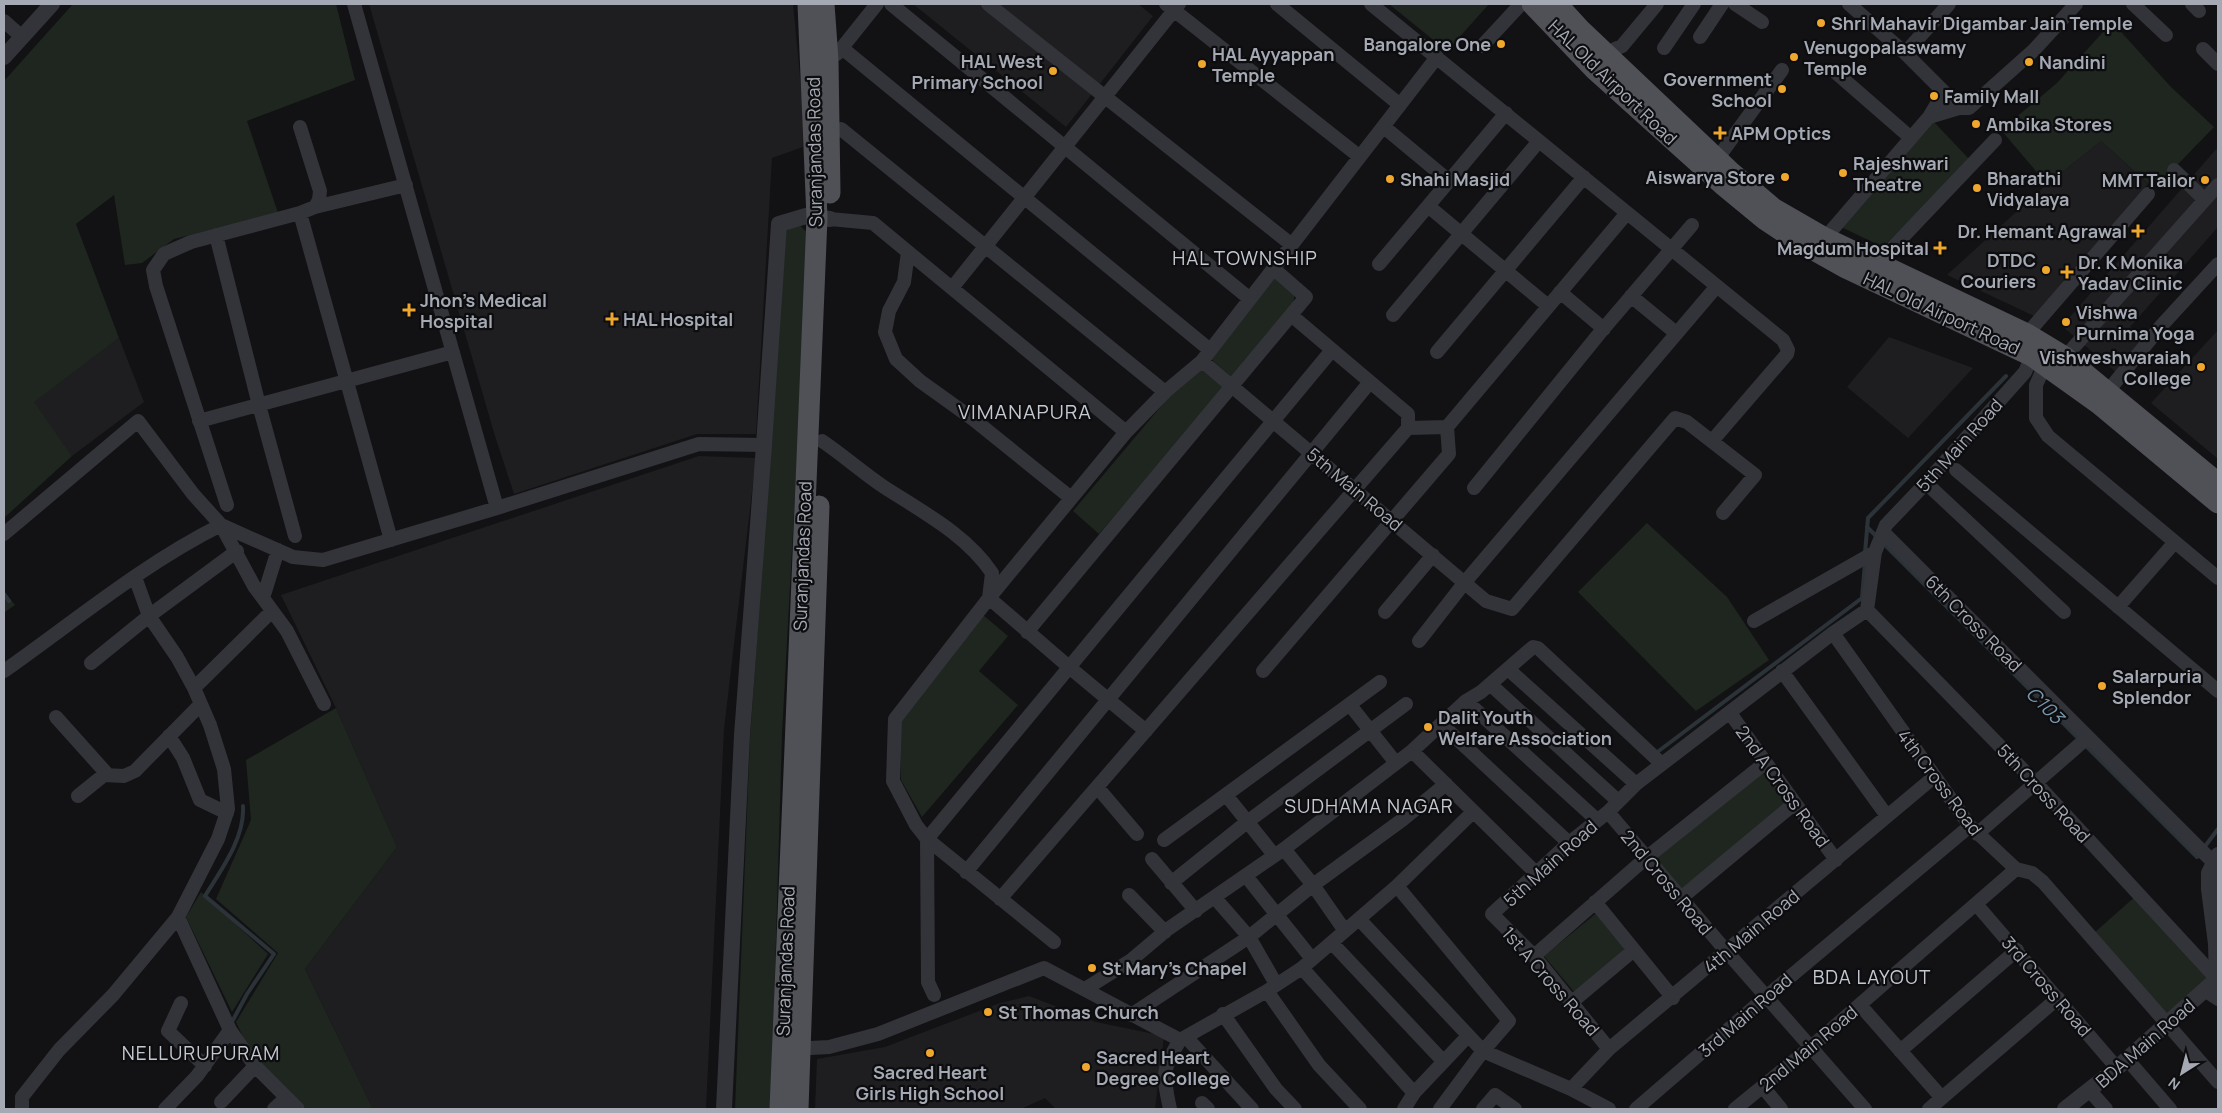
<svg xmlns="http://www.w3.org/2000/svg" width="2222" height="1113" font-family="Manrope,sans-serif">
  <style>
    .built { fill: #1e1e21 }
    .green { fill: #1e261f }
    .lines { fill: none; stroke-linecap: round; stroke-linejoin: round }
    .stream { stroke: #2b3339; stroke-width: 4 }
    .minor { stroke: #333439; stroke-width: 14 }
    .tertiary { stroke: #333439; stroke-width: 16 }
    .primary { stroke: #4f5157; stroke-width: 21 }
    .poi-dot { fill: #efa72e; stroke: #0d0d0f; stroke-width: 2 }
    .labels { text-anchor: middle; dominant-baseline: central; stroke-width: 4.5; stroke-linejoin: round; paint-order: stroke }
    .poi-label { font-size: 18px; font-weight: bold; fill: #a4a9b4; stroke: #0d0d0f; text-anchor: start }
    .street-label { font-size: 18px; fill: #a4a9b4; stroke: #0d0d0f }
    .neighbourhood-label { font-size: 19px; letter-spacing: 1px; fill: #c4c8d0; stroke: #0d0d0f }
    .water-label { font-size: 19px; font-style: italic; fill: #7a99af; stroke: #0d0d0f }
    .quarter-label { font-size: 20px; letter-spacing: 1px; fill: #c4c8d0; stroke: #0d0d0f }
  </style>
  <rect width="100%" height="100%" fill="#121214"/>
  <path class="built" d="M369 4H793L802 97 803 147 772 158 756 434H697L514 494 495 436Z
    M913 4H1138L1153 16 1066 127Z
    M2101 141 2148 184 2034 316 1947 275 2047 184Z
    M2218 147V227L2130 327 2145 339 2117 373 2062 326Z
    M2218 330V459L2151 403Z
    M1889 337 1973 368 1908 438 1847 387Z
    M119 338 144 402 72 456 33 402Z
    M699 456 756 458 724 729 706 1109H373L305 969 397 847 336 708 281 595Z
    M1029 996 1096 1022 1164 1036 1155 1109H1056L1045 1098 1021 1109H815L817 1059 885 1047 1000 1003Z"/>
  <path class="green" d="M73 4H336L355 80 247 121 278 213 174 239 142 263 125 265 114 195 76 224 119 338 34 402 72 456 4 518V81Z
    M1389 4H1489L1447 51Z
    M2112 22 2171 87 2214 127 2154 189 2101 141 2047 184 2001 130 2057 83Z
    M1933 121 1970 160 1883 247 1841 227Z
    M797 223 809 234 782 735 771 1109H735L750 738 786 231Z
    M1275 275 1295 294 1291 313 1234 379 1211 359Z
    M1202 370 1225 389 1099 534 1073 511 1168 398Z
    M1647 523 1727 597 1769 660 1696 711 1578 592Z
    M4 591 15 605 5 612 4 610Z
    M983 615 1008 636 979 671 1018 705 922 817 901 780 900 722Z
    M336 708 397 847 305 969 373 1109H307L251 1054 236 1022 278 953 216 899 251 820 246 760Z
    M1762 772 1788 803 1681 889 1656 858Z
    M201 892 268 954 232 1012 186 917Z
    M2137 895 2210 977 2167 1015 2094 933Z
    M1599 911 1630 948 1575 993 1544 956Z"/>
  <g class="lines">
    <path class="stream" d="M1867 527 1878 538
      M1883 543 2080 740
      M1865 553 1868 518 2006 376
      M4 594 9 601
      M2085 745 2197 857 2218 829
      M1656 753 1862 598 1865 563
      M233 1020 247 994 274 954 205 896C221 870 245 838 243 806"/>
    <path class="minor" d="M354 4 497 508
      M891 4 1250 299
      M988 4 1292 245
      M1166 4 1360 157
      M1277 4 1400 105
      M1371 4 1783 340 1788 350 1787 354 1712 441
      M1735 4 1762 22
      M2133 4 2166 35
      M2192 4 2199 11
      M4 21 22 37
      M1700 37 1722 4
      M1482 46 1521 4
      M842 48 1210 350
      M1664 48 1694 4
      M2203 49 2218 64
      M1905 53 1949 4
      M837 54 877 4
      M1609 56 1615 49 1622 46 1657 4
      M1834 71 1911 138
      M1944 92 1959 108H1969L2034 50 2076 4
      M1929 117 1959 108
      M300 127 320 191 319 200 315 207
      M1384 127 1449 181 1428 206 1548 306
      M841 129 1165 392
      M1717 159 1782 70
      M2174 170 2205 200
      M1449 181 1506 113
      M300 213 391 540
      M830 219 873 223 1126 432
      M216 235 259 405 295 536
      M1825 238 1929 117 1944 92 1905 53 1849 4
      M908 252 904 282 889 311 885 332 896 359 920 381 973 419 1071 498
      M1879 262 1995 140
      M1379 264 1428 206
      M952 288 1179 4
      M1560 292 1604 329
      M1631 296 1676 333
      M1393 315 1539 141
      M2027 334 2148 194
      M1437 352 1584 177
      M2065 357 2218 185
      M1202 361 1486 601 1512 609 1675 418 1687 422 1755 475 1723 513
      M2045 365 2036 385V418L2048 436 2218 578
      M2108 391 2162 325 2218 264
      M199 421 453 352
      M1408 428 1447 427
      M822 441C843 455 863 473 884 487 921 511 967 535 992 573L989 598 1069 667 1146 731
      M1956 470 2218 691
      M1926 483 2064 612
      M1474 488 1599 334 1692 225
      M227 505 156 286 153 270 164 254 191 242 300 213 315 207 406 185
      M221 525 293 557 323 560 497 508 699 444 764 445
      M1883 532 2213 862
      M4 534 138 421 193 494 221 525 254 586 287 631 324 704
      M135 577 149 616 177 657 194 688 210 725 224 769 228 809 218 839 178 917 230 1030 255 1066 298 1109
      M263 598 278 550
      M2118 607 2175 542
      M1867 610 2036 783 2217 979
      M1385 612 1433 555
      M1754 621 1875 552
      M1027 632 1306 297 1274 269
      M1833 633 1970 826 2016 869 2032 873 2043 882 2218 1082
      M1419 641 1465 582 1717 286
      M91 663 149 616 237 551
      M1508 669 1636 784
      M4 671C75 621 143 564 221 525
      M1263 671 1449 454 1447 427 1627 213
      M1782 671 1887 816
      M1490 684 1618 801
      M194 688 272 611
      M1466 701 1597 820
      M1350 705 1396 763
      M1730 713 1836 860
      M56 717 108 775
      M1441 724 1569 843
      M169 736 183 758 200 800 227 813
      M1412 751 1536 873
      M1097 787 1137 834
      M1226 795 1274 855
      M78 796 104 775 124 776 135 771 201 704
      M1608 812 1727 952 1865 1109
      M1977 834 2087 738
      M1164 840 1380 682
      M1284 849 1313 885 1345 931
      M1152 859 1196 911
      M966 872 1370 382
      M1246 876 1312 959
      M1171 883 1247 822 1406 704
      M1397 886 1509 1021 1483 1051 1440 1109
      M1129 895 1165 932
      M1215 898 1249 937 1276 984
      M1681 898 1795 803
      M1000 899 1408 428V414L1291 315
      M1595 902 1673 998
      M1976 904 2117 1068
      M1359 919 1483 1051 1571 1089 1609 1109
      M1054 942 927 839 916 825 893 781 895 719 989 598 1126 432 1165 392 1202 361 1437 57
      M1332 943 1443 1061
      M1534 956 1646 858 1765 763
      M1302 968 1414 1093
      M1085 989 1130 961 1168 929 1284 849 1412 751 1466 701 1481 692 1533 647 1538 648 1662 764
      M1267 991 1319 1065 1360 1109
      M2206 991 2218 999
      M934 995 928 982 927 839 1332 350
      M1572 1002 1634 950
      M181 1003 168 1031 205 1066
      M1860 1005 1942 1098
      M1223 1014 1276 1089 1295 1109
      M1131 1015 1249 937 1313 885 1402 820 1446 784
      M1186 1037 1252 1109
      M792 1049 829 1047 878 1034 1044 968 1180 1040 1267 991 1302 968 1397 886 1473 812
      M1609 1049 1534 956 1492 914 1569 843 1608 812 1636 784 1833 633 1867 610 1875 552 1886 525 1926 483 2025 372 2032 356
      M1900 1051 2017 950
      M2127 1059 2170 1109
      M1763 1087 1781 1109
      M1571 1089 1609 1049 1934 777
      M2090 1091 2106 1109
      M221 1102 255 1066
      M1202 1103 1208 1109
      M22 1109V1097L59 1050 113 995 178 917
      M165 1109 197 1076 230 1030
      M274 1109 286 1098
      M1170 1109C1163 1075 1161 1071 1180 1040
      M1404 1109 1414 1093 1467 1037
      M1483 1109 1495 1095 1515 1109
      M1636 1109 1767 996 1970 826
      M1735 1109 1811 1047 2016 869
      M1929 1109 2058 998"/>
    <path class="tertiary" d="M4 57 52 4
      M724 1109 742 735 764 445 779 224 806 216 830 219
      M2065 1109 2117 1068 2217 979 2216 944 2209 889V873L2218 855"/>
    <path class="primary" d="M824 4 828 60 830 193
      M1532 4 1595 70 1724 186 1764 219 1794 239 1846 268 2032 356 2099 404 2218 503
      M1557 4 1580 29 1732 173 1773 208 1825 238 2027 334 2065 357 2218 483
      M780 1109 817 218 808 4
      M798 1109 819 506"/>
  </g>
  <g class="poi-dot">
    <circle cx="1821" cy="23" r="5"/>
    <circle cx="1501" cy="44" r="5"/>
    <circle cx="1794" cy="57" r="5"/>
    <circle cx="2029" cy="62" r="5"/>
    <circle cx="1202" cy="64" r="5"/>
    <circle cx="1053" cy="71" r="5"/>
    <circle cx="1782" cy="89" r="5"/>
    <circle cx="1934" cy="96" r="5"/>
    <circle cx="1976" cy="124" r="5"/>
    <path d="M1717.5 125.5h5v5h5v5h-5v5h-5v-5h-5v-5h5z"/>
    <circle cx="1843" cy="173" r="5"/>
    <circle cx="1785" cy="177" r="5"/>
    <circle cx="1390" cy="179" r="5"/>
    <circle cx="2205" cy="180" r="5"/>
    <circle cx="1977" cy="188" r="5"/>
    <path d="M2135.5 223.5h5v5h5v5h-5v5h-5v-5h-5v-5h5z"/>
    <path d="M1937.5 240.5h5v5h5v5h-5v5h-5v-5h-5v-5h5z"/>
    <circle cx="2046" cy="270" r="5"/>
    <path d="M2064.5 264.5h5v5h5v5h-5v5h-5v-5h-5v-5h5z"/>
    <path d="M406.5 302.5h5v5h5v5h-5v5h-5v-5h-5v-5h5z"/>
    <path d="M609.5 311.5h5v5h5v5h-5v5h-5v-5h-5v-5h5z"/>
    <circle cx="2066" cy="322" r="5"/>
    <circle cx="2201" cy="367" r="5"/>
    <circle cx="2102" cy="686" r="5"/>
    <circle cx="1428" cy="727" r="5"/>
    <circle cx="1092" cy="968" r="5"/>
    <circle cx="988" cy="1012" r="5"/>
    <circle cx="930" cy="1053" r="5"/>
    <circle cx="1086" cy="1067" r="5"/>
  </g>
  <g class="labels">
    <g class="poi-label">
      <text x="1831" y="23">Shri Mahavir Digambar Jain Temple</text>
      <text x="1491" y="44" text-anchor="end">Bangalore One</text>
      <text x="1804" y="47">Venugopalaswamy<tspan x="1804" dy="21">Temple</tspan></text>
      <text x="1212" y="54">HAL Ayyappan<tspan x="1212" dy="21">Temple</tspan></text>
      <text x="1043" y="61" text-anchor="end">HAL West<tspan x="1043" dy="21">Primary School</tspan></text>
      <text x="2039" y="62">Nandini</text>
      <text x="1772" y="79" text-anchor="end">Government<tspan x="1772" dy="21">School</tspan></text>
      <text x="1944" y="96">Family Mall</text>
      <text x="1986" y="124">Ambika Stores</text>
      <text x="1731" y="133">APM Optics</text>
      <text x="1853" y="163">Rajeshwari<tspan x="1853" dy="21">Theatre</tspan></text>
      <text x="1775" y="177" text-anchor="end">Aiswarya Store</text>
      <text x="1987" y="178">Bharathi<tspan x="1987" dy="21">Vidyalaya</tspan></text>
      <text x="1400" y="179">Shahi Masjid</text>
      <text x="2195" y="180" text-anchor="end">MMT Tailor</text>
      <text x="2127" y="231" text-anchor="end">Dr. Hemant Agrawal</text>
      <text x="1929" y="248" text-anchor="end">Magdum Hospital</text>
      <text x="2036" y="260" text-anchor="end">DTDC<tspan x="2036" dy="21">Couriers</tspan></text>
      <text x="2078" y="262">Dr. K Monika<tspan x="2078" dy="21">Yadav Clinic</tspan></text>
      <text x="420" y="300">Jhon's Medical<tspan x="420" dy="21">Hospital</tspan></text>
      <text x="2076" y="312">Vishwa<tspan x="2076" dy="21">Purnima Yoga</tspan></text>
      <text x="623" y="319">HAL Hospital</text>
      <text x="2191" y="357" text-anchor="end">Vishweshwaraiah<tspan x="2191" dy="21">College</tspan></text>
      <text x="2112" y="676">Salarpuria<tspan x="2112" dy="21">Splendor</tspan></text>
      <text x="1438" y="717">Dalit Youth<tspan x="1438" dy="21">Welfare Association</tspan></text>
      <text x="1102" y="968">St Mary’s Chapel</text>
      <text x="998" y="1012">St Thomas Church</text>
      <text x="1096" y="1057">Sacred Heart<tspan x="1096" dy="21">Degree College</tspan></text>
      <text x="930" y="1072" text-anchor="middle">Sacred Heart<tspan x="930" dy="21">Girls High School</tspan></text>
    </g>
    <g class="street-label">
      <text transform="translate(1613 82) rotate(44)">HAL Old Airport Road</text>
      <text transform="translate(814 152) rotate(-91)">Suranjandas Road</text>
      <text transform="translate(1942 313) rotate(25)">HAL Old Airport Road</text>
      <text transform="translate(1959 445) rotate(-48)">5th Main Road</text>
      <text transform="translate(1355 489) rotate(40)">5th Main Road</text>
      <text transform="translate(802 556) rotate(-88)">Suranjandas Road</text>
      <text transform="translate(1974 623) rotate(45)">6th Cross Road</text>
      <text transform="translate(1940 782) rotate(53)">4th Cross Road</text>
      <text transform="translate(1783 786) rotate(54)">2nd A Cross Road</text>
      <text transform="translate(2044 793) rotate(47)">5th Cross Road</text>
      <text transform="translate(1550 863) rotate(-42)">5th Main Road</text>
      <text transform="translate(1667 882) rotate(50)">2nd Cross Road</text>
      <text transform="translate(1751 931) rotate(-40)">4th Main Road</text>
      <text transform="translate(785 961) rotate(-88)">Suranjandas Road</text>
      <text transform="translate(1551 981) rotate(49)">1st A Cross Road</text>
      <text transform="translate(2047 986) rotate(49)">3rd Cross Road</text>
      <text transform="translate(1745 1015) rotate(-41)">3rd Main Road</text>
      <text transform="translate(2145 1043) rotate(-41)">BDA Main Road</text>
      <text transform="translate(1808 1048) rotate(-40)">2nd Main Road</text>
    </g>
    <g class="neighbourhood-label">
      <text x="1245" y="258">HAL TOWNSHIP</text>
      <text x="1369" y="806">SUDHAMA NAGAR</text>
      <text x="1872" y="977">BDA LAYOUT</text>
      <text x="201" y="1053">NELLURUPURAM</text>
    </g>
    <g class="water-label">
      <text transform="translate(2045 705) rotate(45)">C103</text>
    </g>
    <g class="quarter-label">
      <text x="1025" y="411">VIMANAPURA</text>
    </g>
  </g>
  <rect width="2222" height="1113" fill="none" stroke="#a4a9b4" stroke-width="10"/>
  <g transform="translate(2182 1073) rotate(216)" stroke="#0d0d0f" stroke-width="4" paint-order="stroke">
  <path d="M0-4L9 19L0 12L-9 19Z" fill="#a4a9b4"/>
  <text y="-8" font-size="14" font-weight="bold" text-anchor="middle" fill="#a4a9b4">N</text>
  </g>
</svg>
